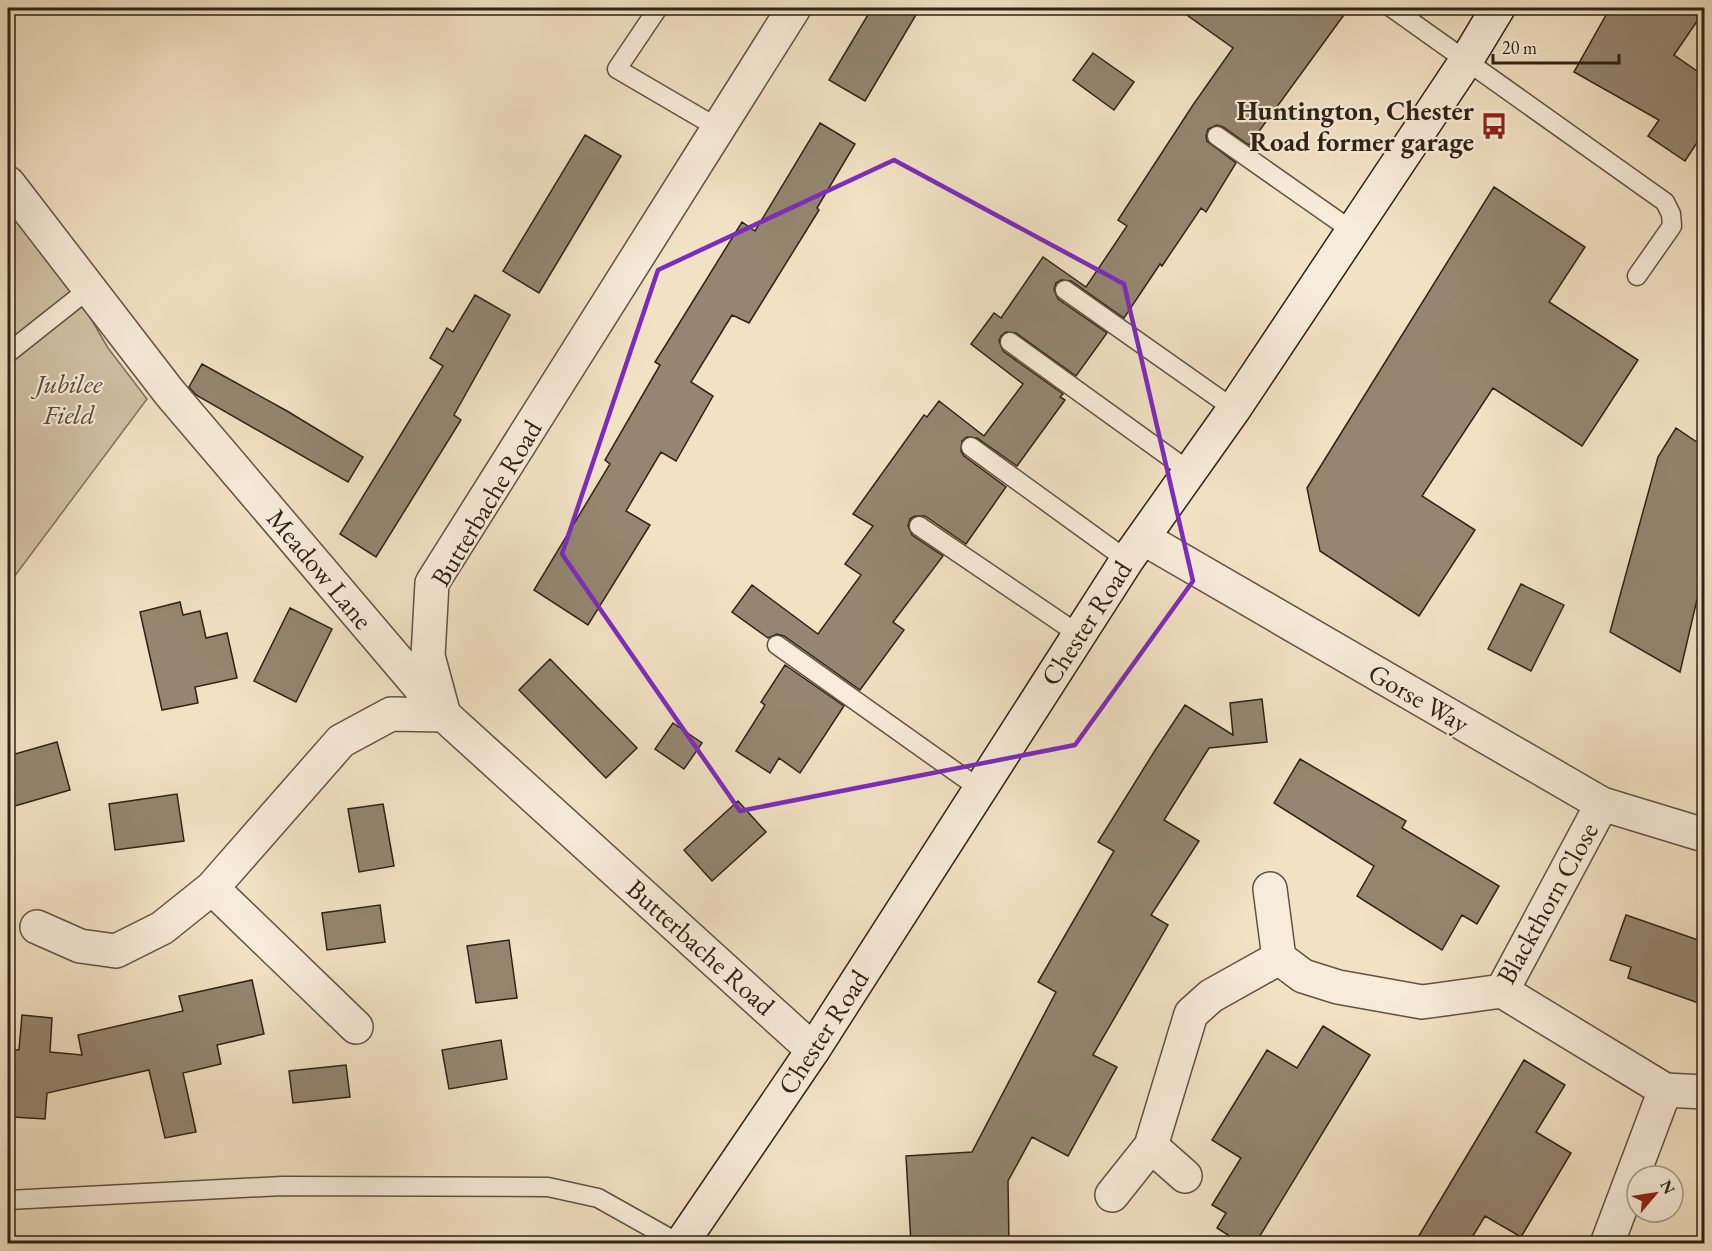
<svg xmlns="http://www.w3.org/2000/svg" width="1712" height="1251" font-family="'EB Garamond',serif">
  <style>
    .green { fill: #d1c2a6; stroke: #80725e; stroke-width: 1.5 }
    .building { fill: #948670; stroke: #2f2315; stroke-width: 1.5 }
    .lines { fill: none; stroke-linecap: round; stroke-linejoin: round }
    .service-casing { stroke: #605341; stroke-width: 21 }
    .minor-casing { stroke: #605341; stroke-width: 36 }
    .tertiary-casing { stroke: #605341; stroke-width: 36 }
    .secondary-casing { stroke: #2f2315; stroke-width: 36 }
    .service { stroke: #f7ecd9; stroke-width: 18 }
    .minor { stroke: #f7ecd9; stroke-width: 33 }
    .tertiary { stroke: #f7ecd9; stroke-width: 33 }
    .secondary { stroke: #f7ecd9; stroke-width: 33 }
    .marked { fill: none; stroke: #7b2cbf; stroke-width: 4.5; stroke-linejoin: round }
    .labels { text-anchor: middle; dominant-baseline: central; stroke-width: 4.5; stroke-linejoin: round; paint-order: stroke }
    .poi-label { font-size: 27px; font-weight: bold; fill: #2f2315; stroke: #f7ecd9; text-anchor: end }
    .park-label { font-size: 27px; font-style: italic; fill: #584b39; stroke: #f7ecd9 }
    .street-label { font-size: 27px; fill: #2f2315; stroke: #f7ecd9 }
  </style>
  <rect width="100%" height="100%" fill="#f2e2c4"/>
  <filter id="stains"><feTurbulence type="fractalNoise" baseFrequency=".00333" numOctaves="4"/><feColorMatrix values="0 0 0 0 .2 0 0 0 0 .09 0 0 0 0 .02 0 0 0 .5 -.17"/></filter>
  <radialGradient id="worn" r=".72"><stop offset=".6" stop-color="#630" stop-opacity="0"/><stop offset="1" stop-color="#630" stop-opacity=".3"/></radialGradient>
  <path class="green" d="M8 204 73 288 108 348 147 399 8 585Z"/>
  <path class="building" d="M872 8H920L865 101 829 80Z
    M1177 8H1349L1249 145 1223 127 1217 125 1208 129 1206 136 1207 141 1236 163 1206 212 1201 208 1162 266 1160 264 1124 318 1071 281 1061 280 1056 283 1054 290 1058 299 1107 333 1076 376 1016 333 1006 332 1001 336 999 341 1003 351 1063 394 1060 397 1065 400 1017 466 977 438 967 437 962 441 961 451 964 456 1006 487 966 544 925 516H915L910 519 908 526 912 535 943 556 893 622 904 630 860 690 784 636 777 634 768 638 732 612 752 585 818 634 861 575 845 564 873 526 853 514 924 415 927 417 939 401 984 436 1023 384 971 344 994 313 1001 318 1043 257 1086 287 1127 226 1118 220 1193 105 1233 48Z
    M1610 8H1704V11L1674 55 1704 76V132L1685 161 1648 136 1659 120 1574 72Z
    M1093 53 1134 82 1114 110 1073 80Z
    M820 123 855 144 817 208 819 210 749 323 732 315 691 382 713 396 676 461 661 452 626 511 650 525 588 625 534 590 610 464 605 460 660 365 655 362 677 327 742 222 755 231Z
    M585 135 621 156 539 293 503 271Z
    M1494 187 1585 247 1549 302 1638 360 1582 446 1493 388 1422 496 1475 530 1419 616 1320 551 1307 488Z
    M475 295 510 315 454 415 461 420 376 557 340 534 443 366 430 358 447 328 453 332Z
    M202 364 287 411 363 457 348 482 196 395 189 387Z
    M1676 428 1704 447V570L1680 672 1610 632 1658 457Z
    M1521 584 1564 605 1531 671 1488 649Z
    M180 602 183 615 200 611 206 638 227 633 237 678 195 687 198 703 162 710 140 612Z
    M290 608 332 629 296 702 254 681Z
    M550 659 637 748 606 778 519 690Z
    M785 665 844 706 800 773 779 758 770 773 736 751 765 705 761 702Z
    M1262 699 1267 742 1209 748 1164 820 1199 841 1151 915 1168 925 1093 1055 1117 1067 1068 1156 1032 1137 1008 1181 1009 1244H911L906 1156 972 1152 1056 992 1038 982 1114 851 1098 842 1154 752 1185 705 1233 735 1230 703Z
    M673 723 702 743 684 769 655 749Z
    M57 742 70 790 8 808V756Z
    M1300 759 1406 821 1402 828 1499 886 1477 924 1462 915 1442 950 1357 896 1374 866 1274 803Z
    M177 794 184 841 115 850 109 804Z
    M738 801 766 832 712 881 684 850Z
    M383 804 394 866 359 872 348 809Z
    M380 905 385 942 327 950 322 913Z
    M1626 915 1704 942V1005L1628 978 1631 967 1610 960Z
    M509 940 517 998 476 1003 467 946Z
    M252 980 264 1034 217 1045 221 1064 183 1073 196 1132 165 1138 149 1070 47 1093 45 1119 13 1117 14 1105H8V1049L19 1050 22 1015 52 1018 50 1052 82 1055 78 1035 183 1011 179 996Z
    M1323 1026 1370 1055 1255 1244H1242L1217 1228 1226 1213 1212 1205 1241 1158 1212 1140 1267 1050 1297 1068Z
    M501 1040 507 1079 449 1089 442 1050Z
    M1524 1060 1565 1085 1536 1132 1571 1153 1521 1237 1485 1216 1468 1244H1414Z
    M346 1065 350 1097 293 1103 289 1071Z"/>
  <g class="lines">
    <defs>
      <path id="service" d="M658 8 617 69 718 128
        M1392 8 1665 202 1671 214 1672 226 1637 276
        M1217 136 1351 230
        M1065 290 1234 409
        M1010 342 1189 471
        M8 353 90 288
        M971 447 1127 560
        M919 526 1078 634
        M777 645 980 789
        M8 1200 282 1186 548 1187 598 1198 680 1244"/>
      <path id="minor" d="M794 8 432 583 428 656 444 715 813 1050
        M8 183 169 392 437 707
        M1270 889 1279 958 1303 976 1338 987 1422 1002 1502 991 1602 804
        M37 927 80 946 116 951 162 928 212 888
        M1502 991 1665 1090 1704 1092
        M356 1027 212 888 341 741 391 714 444 715
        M1151 1146 1185 1176
        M1112 1195 1151 1146 1191 1014 1211 996 1279 958
        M1607 1244 1665 1090"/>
      <path id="tertiary" d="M1143 538 1602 804 1704 835"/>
      <path id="secondary" d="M681 1244 813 1050 1127 560 1234 409 1466 61 1498 8"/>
    </defs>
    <use href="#service" class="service-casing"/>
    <use href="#minor" class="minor-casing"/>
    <use href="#tertiary" class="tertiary-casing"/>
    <use href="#secondary" class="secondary-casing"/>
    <use href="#service" class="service"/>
    <use href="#minor" class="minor"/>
    <use href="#tertiary" class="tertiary"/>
    <use href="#secondary" class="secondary"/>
  </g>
  <path class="marked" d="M894 160 1124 284 1193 581 1075 745 740 811 562 554 658 270Z"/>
  <defs>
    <symbol id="bus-bare" viewBox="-9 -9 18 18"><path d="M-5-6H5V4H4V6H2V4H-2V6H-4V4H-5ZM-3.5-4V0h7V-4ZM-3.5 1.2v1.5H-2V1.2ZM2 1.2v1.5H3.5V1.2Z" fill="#8f2418" stroke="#f7ecd9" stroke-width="2.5" paint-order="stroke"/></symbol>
  </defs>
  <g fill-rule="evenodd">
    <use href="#bus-bare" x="1475" y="107" width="38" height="38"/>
  </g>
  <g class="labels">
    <g class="poi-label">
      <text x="1474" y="110">Huntington, Chester<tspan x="1474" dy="31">Road former garage</tspan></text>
    </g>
    <g class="park-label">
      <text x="69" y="383">Jubilee<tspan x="69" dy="31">Field</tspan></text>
    </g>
    <g class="street-label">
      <text transform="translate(486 503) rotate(-59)">Butterbache Road</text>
      <text transform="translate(320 569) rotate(50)">Meadow Lane</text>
      <text transform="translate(1086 623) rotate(-57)">Chester Road</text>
      <text transform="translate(1419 698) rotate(30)">Gorse Way</text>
      <text transform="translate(1547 903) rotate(-61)">Blackthorn Close</text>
      <text transform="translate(701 947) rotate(42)">Butterbache Road</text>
      <text transform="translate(823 1032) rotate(-57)">Chester Road</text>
    </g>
  </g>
  <rect width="1712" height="1251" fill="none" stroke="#f2e2c4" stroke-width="30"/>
  <rect x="9" y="9" width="1694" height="1233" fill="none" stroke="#2f2315" stroke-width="3"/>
  <rect x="15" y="15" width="1682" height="1221" fill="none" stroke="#2f2315" stroke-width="1.5"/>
  <g transform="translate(1655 1194) rotate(61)"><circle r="28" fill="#f7ecd9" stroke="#a79c8b" stroke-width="1.5"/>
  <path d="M0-4.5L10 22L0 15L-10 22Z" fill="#8f2418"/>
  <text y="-9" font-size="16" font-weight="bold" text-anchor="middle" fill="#2f2315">N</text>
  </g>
  <path d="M1493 54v9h126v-9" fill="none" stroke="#2f2315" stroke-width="3"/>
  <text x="1502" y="54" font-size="18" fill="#2f2315" stroke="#f7ecd9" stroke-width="4.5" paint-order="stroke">20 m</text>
  <rect width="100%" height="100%" filter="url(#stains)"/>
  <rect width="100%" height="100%" fill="url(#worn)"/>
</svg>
